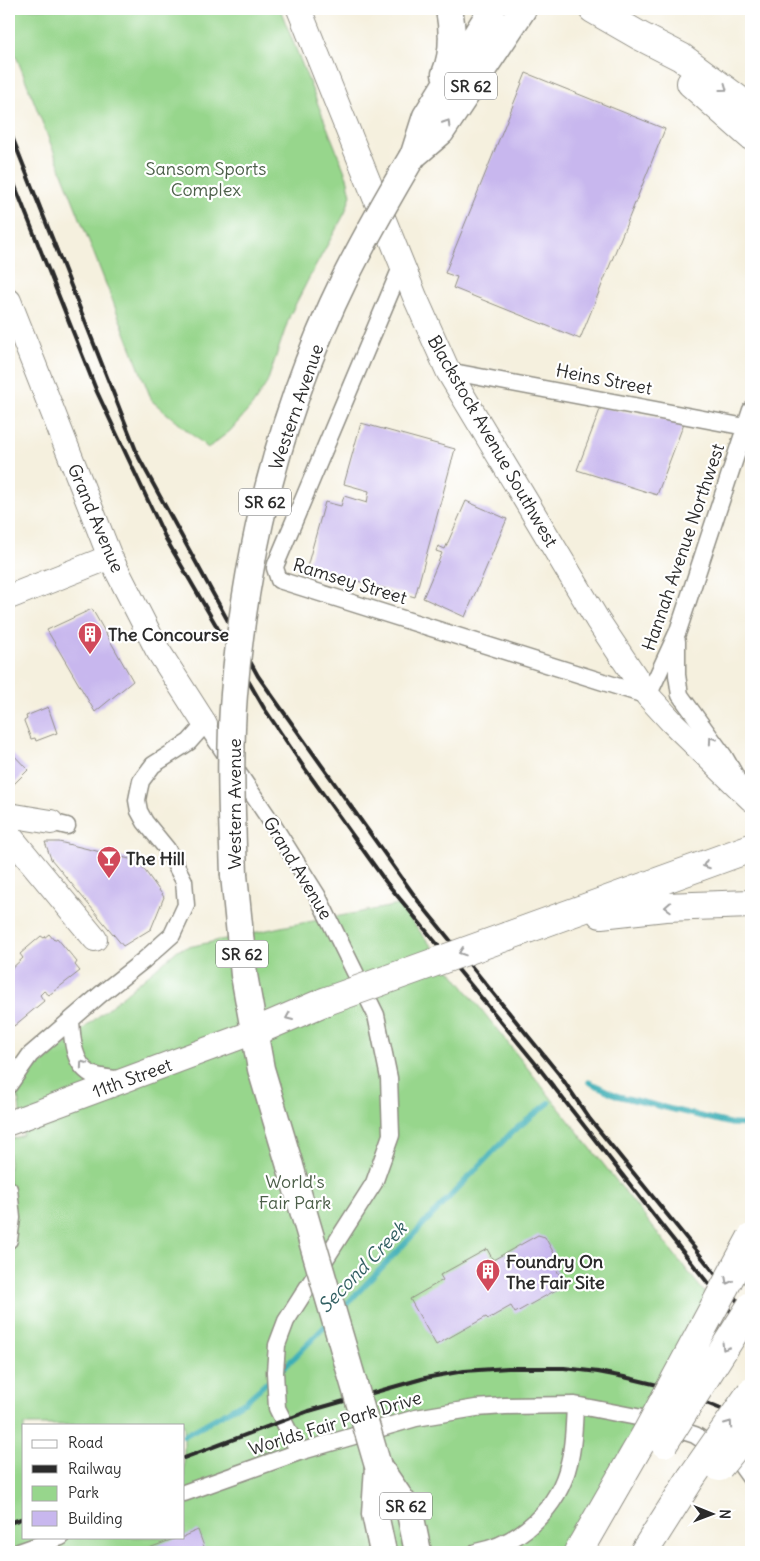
<svg xmlns="http://www.w3.org/2000/svg" width="760" height="1561" font-family="Delius,sans-serif">
  <style>
    .green { fill: #97d68c; stroke: #61805c; fill-rule: evenodd }
    .lines { fill: none; stroke-linecap: round; stroke-linejoin: round }
    .stream { stroke: #3eafb6; stroke-width: 5.5 }
    .building { fill: #c8b7ee }
    .street-casing { stroke: #908e84; stroke-width: 19 }
    .secondary-casing { stroke: #908e84; stroke-width: 26 }
    .primary-casing { stroke: #908e84; stroke-width: 29 }
    .highway-casing { stroke: #908e84; stroke-width: 30 }
    .street { stroke: #fff; stroke-width: 16 }
    .secondary { stroke: #fff; stroke-width: 24 }
    .primary { stroke: #fff; stroke-width: 26 }
    .highway { stroke: #fff; stroke-width: 28 }
    .rail { stroke: #2b2b2b; stroke-width: 4 }
    .primary-bridge-casing { stroke: #908e84; stroke-width: 29; stroke-linecap: butt }
    .highway-bridge-casing { stroke: #908e84; stroke-width: 30; stroke-linecap: butt }
    .primary-bridge { stroke: #fff; stroke-width: 26 }
    .highway-bridge { stroke: #fff; stroke-width: 28 }
    .oneway { stroke: #a0a0a0 }
    .labels { text-anchor: middle; dominant-baseline: central; stroke-width: 4.5; stroke-linejoin: round; paint-order: stroke }
    .shield { fill: #fff; stroke: #6b6b6b; stroke-width: 1 }
    .shield-label { font-size: 16px; font-weight: bold; fill: #2b2b2b }
    .park-label { font-size: 18px; fill: #4b5e48; stroke: #fff }
    .street-label { font-size: 18px; fill: #2b2b2b; stroke: #fff }
    .poi-label { font-size: 18px; font-weight: bold; fill: #2b2b2b; stroke: #fff; text-anchor: start }
    .water-label { font-size: 19px; font-style: italic; fill: #336063; stroke: #fff }
  </style>
  <rect width="100%" height="100%" fill="#fff"/>
  <filter id="ink" filterUnits="userSpaceOnUse"><feTurbulence type="fractalNoise" baseFrequency=".02" numOctaves="2"/><feDisplacementMap in="SourceGraphic" scale="10" xChannelSelector="R" yChannelSelector="G"/><feConvolveMatrix kernelMatrix="1 2 1 2 8 2 1 2 1" color-interpolation-filters="sRGB"/></filter>
  <filter id="wash" filterUnits="userSpaceOnUse"><feTurbulence type="fractalNoise" baseFrequency=".0096" numOctaves="4" result="noise"/><feDisplacementMap in="SourceGraphic" scale="20" xChannelSelector="R" yChannelSelector="G"/><feGaussianBlur stdDeviation="1.12" result="paint"/><feColorMatrix in="noise" values="0 0 0 0 0 0 0 0 0 0 0 0 0 0 0 0 0 1.4 0 .05"/><feComposite in="paint" operator="in"/></filter>
  <g filter="url(#wash)">
    <rect width="100%" height="100%" fill="#f5f0de"/>
    <path class="green" d="M9 9H280L347 177 351 195 345 213 308 280 290 315 267 383 252 406 230 431 208 448 152 401 9 38Z
      M399 905 708 1297 589 1511 557 1552H9V1140L23 1135 18 1096 27 1076 179 949 281 927ZM24 1425H184V1537H24Z"/>
    <g class="lines">
      <path class="stream" d="M589 1082 618 1096 732 1124 751 1125
        M340 1311 512 1132 549 1103
        M184 1436 246 1401 295 1357 328 1323"/>
    </g>
    <g id="blocks">
      <path class="building" d="M526 73 665 129 580 339 453 288 457 277 445 273Z
        M601 407 684 423 657 495 577 470Z
        M361 423 455 449 415 597 307 567 325 502 341 506 344 496 367 503 369 491 344 484Z
        M466 501 507 519 465 617 423 598 442 553 436 551 438 546 445 549Z
        M92 609 133 681 95 712 47 630Z
        M48 707 57 733 36 741 35 738 31 739 24 721 27 719 26 716Z
        M9 750 28 770 10 788 9 787Z
        M45 842H59L138 861 164 897 151 929 123 946 51 859Z
        M49 934 54 940 57 938 77 962 75 965 80 971 49 995 44 991 40 995 44 1001 14 1026 9 1020V971L23 958 20 954 41 936 44 938Z
        M538 1235 545 1237 557 1259 555 1267 565 1285 515 1313 511 1306 488 1319 486 1317 436 1345 410 1299 443 1280 440 1275 487 1249 493 1260Z
        M198 1530 206 1552H138L179 1537H184V1536Z"/>
    </g>
  </g>
  <g filter="url(#ink)">
    <use href="#blocks" fill-opacity="0" stroke="#908e84" stroke-width="1"/>
    <g class="lines">
      <defs>
        <path id="street" d="M402 265 276 564 275 568 279 580 648 696 678 631 751 410
          M448 371 751 428
          M677 641V675L680 695 724 756 735 775
          M51 822 67 826
          M71 1020C72 1038 73 1064 91 1074 100 1078 113 1078 122 1080
          M9 1085 30 1055 101 994 144 960 172 935 186 905 184 881 167 849 145 822 139 811 137 800 139 790 141 781 153 765 189 742 205 724 268 817 317 895 376 1015 389 1078 391 1135 374 1183 286 1321 277 1345 275 1372 277 1408 299 1452
          M9 1189 12 1218 9 1240
          M184 1493 299 1452 416 1418 476 1408 505 1406 575 1405 642 1418 695 1435 741 1465 751 1479
          M19 1552 61 1537
          M476 1552C521 1544 559 1507 569 1463 574 1444 574 1424 575 1405"/>
        <path id="secondary" d="M299 9 415 297 448 371 598 621 648 696 672 722 751 799
          M9 301 110 557 157 649 205 724
          M9 597 110 557
          M9 815 51 822
          M9 835 95 939
          M9 1123 254 1032"/>
        <path id="primary" d="M445 74C454 53 453 31 449 9
          M412 157 441 132 523 9
          M413 157 426 116 492 9
          M234 875 244 975 261 1069 290 1166
          M378 1466 410 1513 418 1552
          M378 1466 375 1514 383 1552"/>
        <path id="highway" d="M593 9 640 36 681 57 751 109
          M691 83 751 136
          M601 914 665 907 751 904
          M508 936 751 848
          M254 1032 324 1002
          M578 1552 647 1432
          M644 1552 691 1478"/>
      </defs>
      <use href="#street" class="street-casing"/>
      <use href="#secondary" class="secondary-casing"/>
      <use href="#primary" class="primary-casing"/>
      <use href="#highway" class="highway-casing"/>
      <use href="#street" class="street"/>
      <use href="#secondary" class="secondary"/>
      <use href="#primary" class="primary"/>
      <use href="#highway" class="highway"/>
      <path class="rail" d="M9 129 139 458 258 676 419 902 559 1074 589 1118 751 1318
        M9 171 97 392 166 539 264 708 303 766 386 882 535 1063 667 1232 751 1337
        M184 1458 309 1411 425 1378 464 1371 508 1368H564L598 1372 624 1377 666 1387 751 1421
        M9 1523 24 1518"/>
      <defs>
        <path id="primary-bridge" d="M234 875C232 815 229 754 234 694 246 550 282 406 346 276 366 236 389 196 412 157
          M290 1166 378 1466"/>
        <path id="highway-bridge" d="M324 1002 508 936
          M647 1432 751 1238
          M664 1443 751 1306
          M719 1467 751 1428
          M691 1478 751 1392"/>
      </defs>
      <use href="#primary-bridge" class="primary-bridge-casing"/>
      <use href="#highway-bridge" class="highway-bridge-casing"/>
      <use href="#primary-bridge" class="primary-bridge"/>
      <use href="#highway-bridge" class="highway-bridge"/>
    </g>
    <defs><path id="oneway-chevron" d="M-2-3.5L2.5 0L-2 3.5" fill="none" stroke-width="1.6" stroke-linecap="round" stroke-linejoin="round" transform="scale(1.25)"/></defs>
    <g class="oneway">
      <use href="#oneway-chevron" transform="translate(724 88) rotate(36)"/>
      <use href="#oneway-chevron" transform="translate(447 123) rotate(-58)"/>
      <use href="#oneway-chevron" transform="translate(712 740) rotate(-125)"/>
      <use href="#oneway-chevron" transform="translate(706 865) rotate(160)"/>
      <use href="#oneway-chevron" transform="translate(668 907) rotate(177)"/>
      <use href="#oneway-chevron" transform="translate(462 952) rotate(161)"/>
      <use href="#oneway-chevron" transform="translate(289 1017) rotate(157)"/>
      <use href="#oneway-chevron" transform="translate(83 1064) rotate(-125)"/>
      <use href="#oneway-chevron" transform="translate(728 1281) rotate(118)"/>
      <use href="#oneway-chevron" transform="translate(725 1347) rotate(122)"/>
      <use href="#oneway-chevron" transform="translate(729 1424) rotate(-55)"/>
    </g>
  </g>
  <defs>
    <symbol id="building-pin" viewBox="-11 -11 22 30"><path d="M0 17L-7.5 6A9.5 9.5 0 1 1 7.5 6Z" fill="#d1495b" stroke="#fff"/><path d="M-4-6H4V6H1V3H-1V6H-4ZM-2.5-4.3h1.7v1.8h-1.7ZM.8-4.3h1.7v1.8H.8ZM-2.5-1h1.7V.8h-1.7ZM.8-1h1.7V.8H.8Z" fill="#fff"/></symbol>
    <symbol id="bar-pin" viewBox="-11 -11 22 30"><path d="M0 17L-7.5 6A9.5 9.5 0 1 1 7.5 6Z" fill="#d1495b" stroke="#fff"/><path d="M-6-5H6L.8 .8V4.5H3.5V6h-7V4.5H-.8V.8Z" fill="#fff"/></symbol>
  </defs>
  <g fill-rule="evenodd">
    <use href="#building-pin" x="76" y="620" width="28" height="38"/>
    <use href="#bar-pin" x="95" y="844" width="28" height="38"/>
    <use href="#building-pin" x="474" y="1257" width="28" height="38"/>
  </g>
  <g class="labels">
    <g class="shield">
      <rect x="445" y="72.5" width="52" height="27" rx="4"/>
      <rect x="239" y="488.5" width="52" height="27" rx="4"/>
      <rect x="216" y="940.5" width="52" height="27" rx="4"/>
      <rect x="380" y="1492.5" width="52" height="27" rx="4"/>
    </g>
    <g class="shield-label">
      <text x="471" y="86">SR 62</text>
      <text x="265" y="502">SR 62</text>
      <text x="242" y="954">SR 62</text>
      <text x="406" y="1506">SR 62</text>
    </g>
    <g class="park-label">
      <text x="206" y="168">Sansom Sports<tspan x="206" dy="21">Complex</tspan></text>
      <text x="295" y="1181">World's<tspan x="295" dy="21">Fair Park</tspan></text>
    </g>
    <g class="street-label">
      <text transform="translate(604 379) rotate(11)">Heins Street</text>
      <text transform="translate(296 407) rotate(-71)">Western Avenue</text>
      <text transform="translate(493 441) rotate(60)">Blackstock Avenue Southwest</text>
      <text transform="translate(96 518) rotate(67)">Grand Avenue</text>
      <text transform="translate(683 547) rotate(-71)">Hannah Avenue Northwest</text>
      <text transform="translate(350 581) rotate(17)">Ramsey Street</text>
      <text transform="translate(234 804) rotate(-90)">Western Avenue</text>
      <text transform="translate(298 868) rotate(59)">Grand Avenue</text>
      <text transform="translate(132 1078) rotate(-20)">11th Street</text>
      <text transform="translate(335 1423) rotate(-17)">Worlds Fair Park Drive</text>
    </g>
    <g class="poi-label">
      <text x="108" y="634">The Concourse</text>
      <text x="126" y="858">The Hill</text>
      <text x="506" y="1261">Foundry On<tspan x="506" dy="21">The Fair Site</tspan></text>
    </g>
    <g class="water-label">
      <text transform="translate(362 1267) rotate(-46)">Second Creek</text>
    </g>
  </g>
  <rect width="760" height="1561" fill="none" stroke="#fff" stroke-width="30"/>
  <rect x="22" y="1424" width="162" height="115" fill="#ffffff" stroke="#aaaaaa"/>
  <rect x="32" y="1440" width="25" height="8" fill="#ffffff" stroke="#aaaaaa"/>
  <text x="68" y="1448" font-size="15" fill="#2b2b2b">Road</text>
  <rect x="32" y="1465" width="25" height="8" fill="#2b2b2b" stroke="#aaaaaa"/>
  <text x="68" y="1474" font-size="15" fill="#2b2b2b">Railway</text>
  <rect x="32" y="1486" width="25" height="15" fill="#97d68c" stroke="#aaaaaa"/>
  <text x="68" y="1498" font-size="15" fill="#2b2b2b">Park</text>
  <rect x="32" y="1511" width="25" height="15" fill="#c8b7ee" stroke="#aaaaaa"/>
  <text x="68" y="1524" font-size="15" fill="#2b2b2b">Building</text>
  <g transform="translate(712 1514) rotate(91)" stroke="#ffffff" stroke-width="4" paint-order="stroke">
  <path d="M0-4L9 19L0 12L-9 19Z" fill="#2b2b2b"/>
  <text y="-8" font-size="14" font-weight="bold" text-anchor="middle" fill="#2b2b2b">N</text>
  </g>
</svg>
